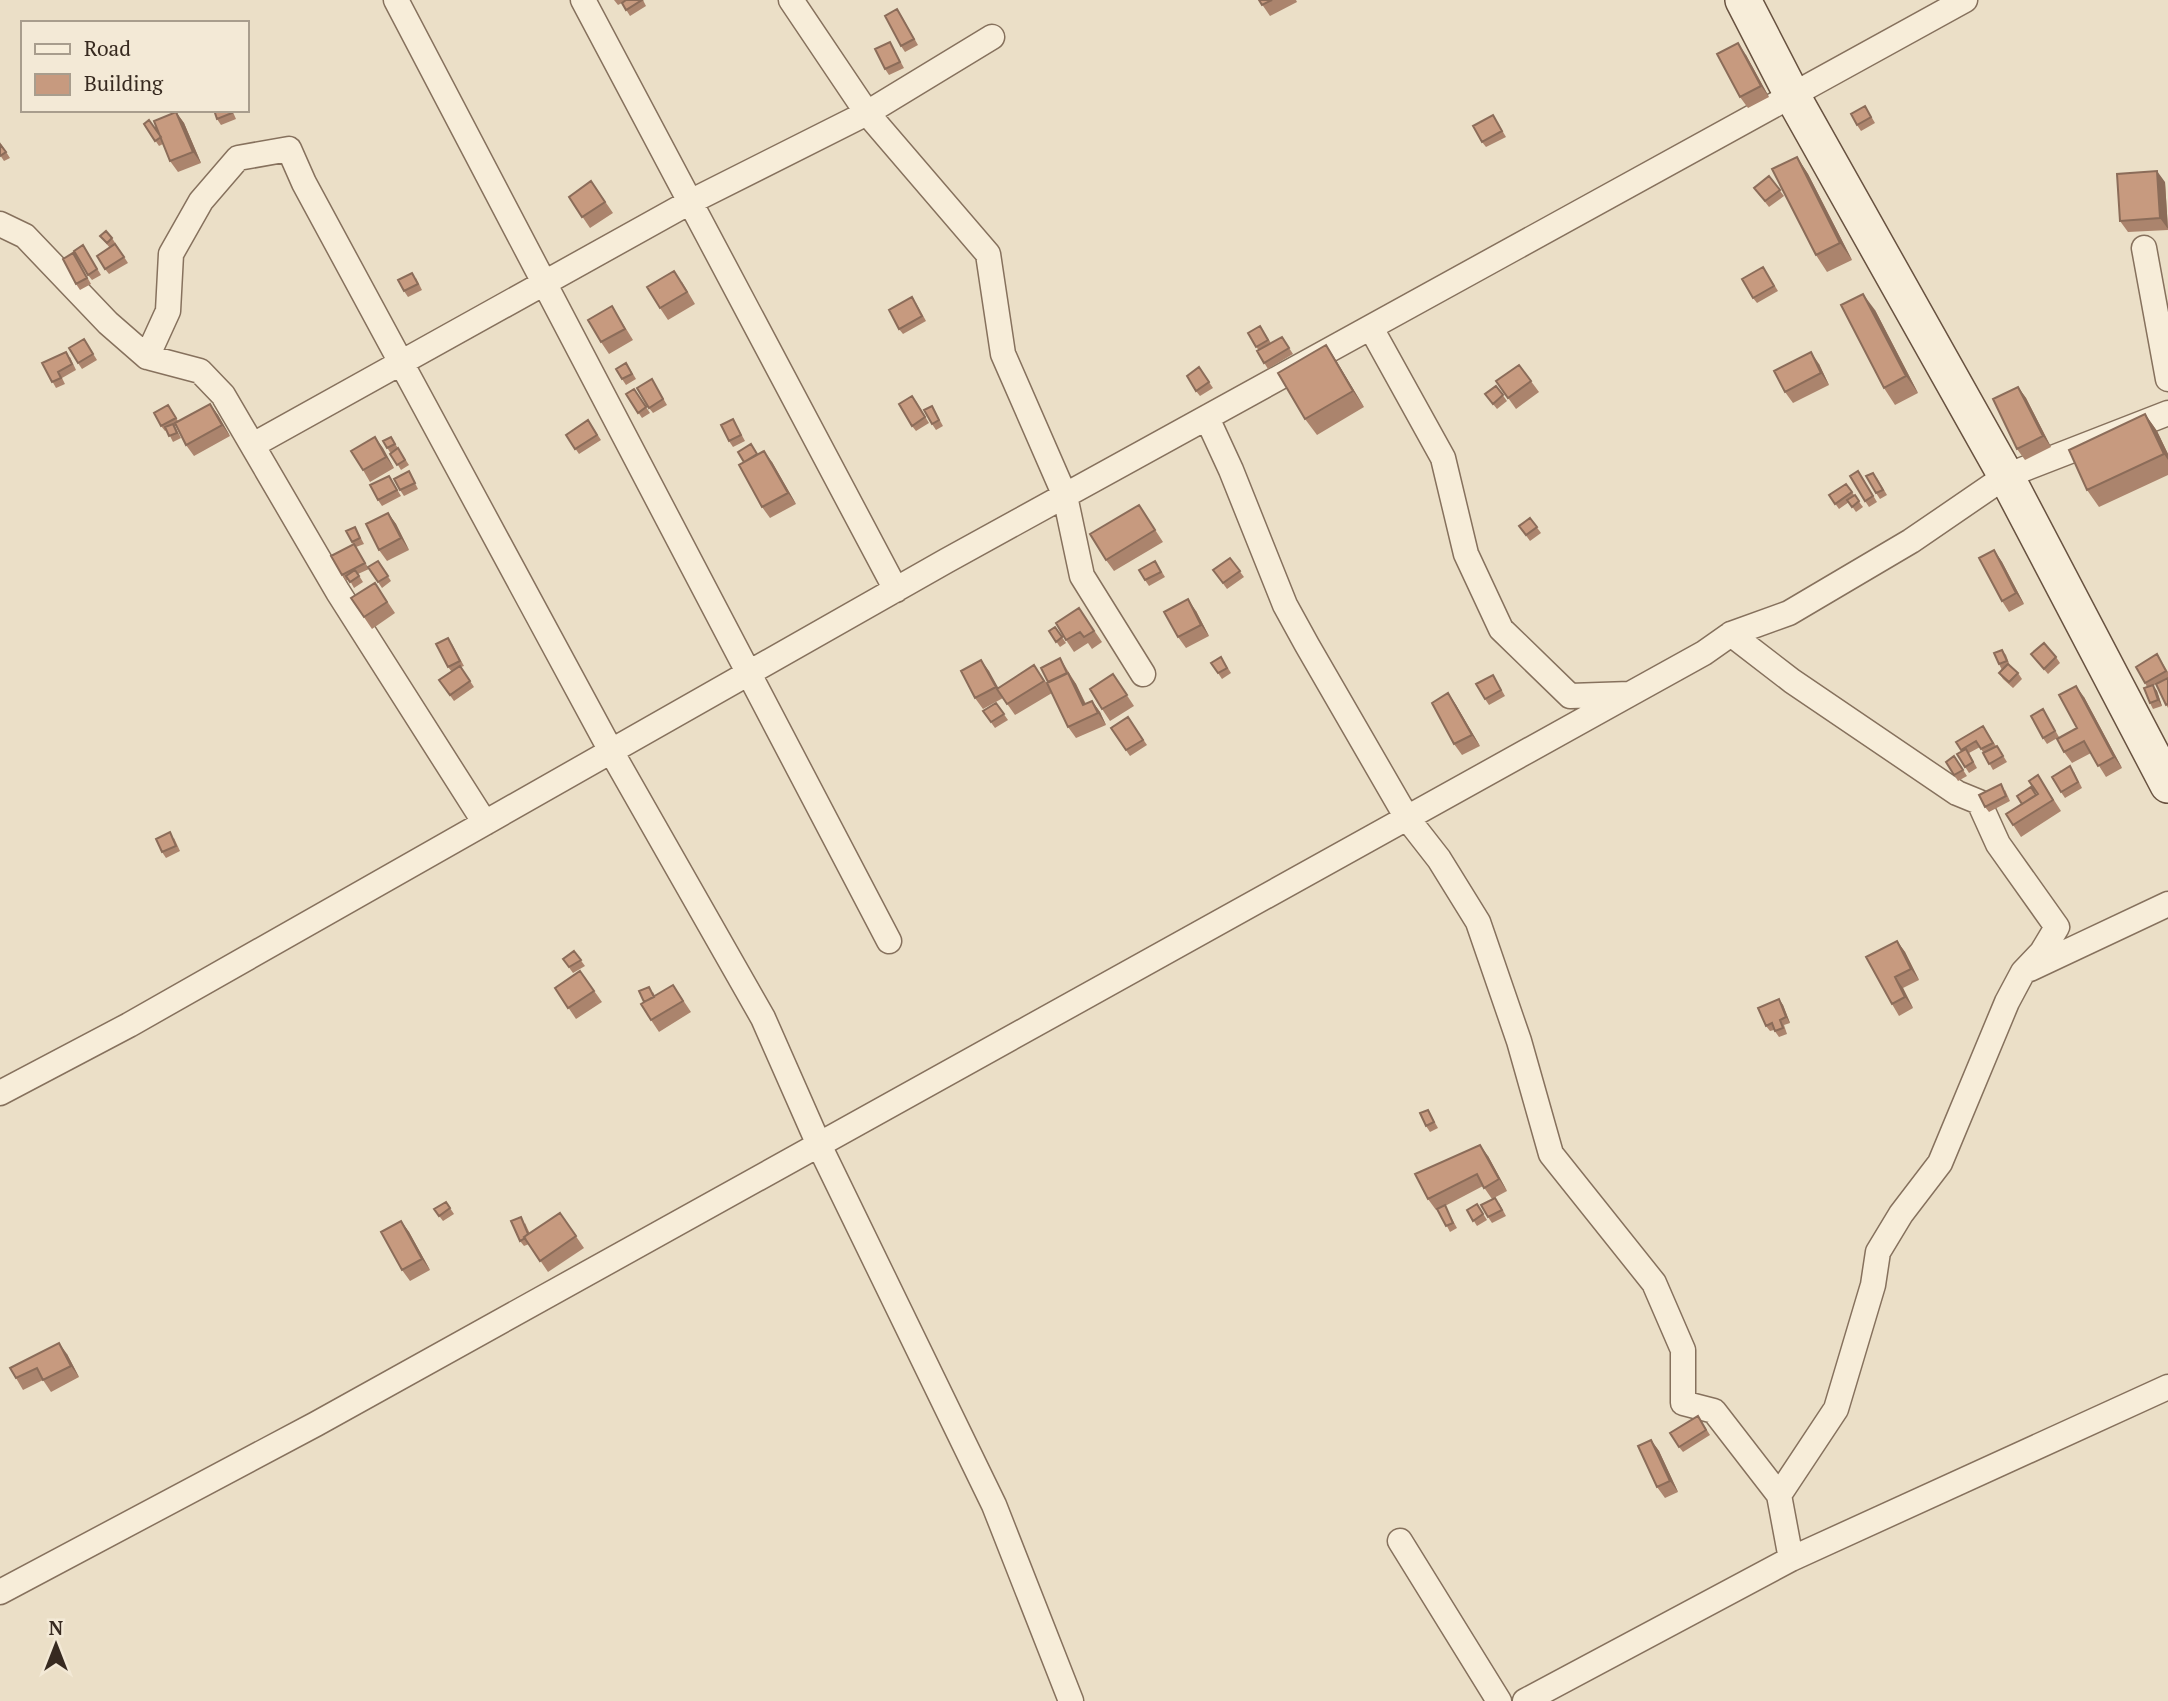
<svg xmlns="http://www.w3.org/2000/svg" width="2168" height="1701" font-family="'PT Serif',serif">
  <style>
    .lines { fill: none; stroke-linecap: round; stroke-linejoin: round }
    .street-casing { stroke: #86715d; stroke-width: 27 }
    .secondary-casing { stroke: #685240; stroke-width: 38 }
    .street { stroke: #f7edd9; stroke-width: 24 }
    .secondary { stroke: #f7edd9; stroke-width: 35 }
    .wall { fill: #ab846d }
    .shaded-wall { fill: #8b6c59 }
    .building { fill: #c79a7f; stroke: #8b6c59; stroke-width: 2 }
  </style>
  <rect width="100%" height="100%" fill="#ebdfc7"/>
  <g class="lines">
    <defs>
      <path id="street" d="M396 0 889 941
        M583 0 896 590
        M791 0 867 113 988 254 1003 354 1065 496 1082 576 1143 674
        M0 224 25 236 108 323 147 357 200 371 223 395 338 592 485 823
        M2144 248 2168 379
        M1371 328 1443 458 1466 554 1501 629 1570 696 1630 694 1704 653 1731 634 1789 613 1911 541 2006 476 2168 413
        M147 357 168 311 171 254 201 201 238 158 289 149 304 183 611 751 763 1018 819 1145 994 1505 1071 1701
        M1207 418 1231 470 1285 605 1307 645 1407 818 1439 859 1478 922 1519 1041 1551 1154 1654 1283 1683 1350V1403L1714 1411 1779 1495
        M253 445 690 202 867 113 992 37
        M1731 634 1792 681 1957 793 1979 802 1998 844 2057 927 2042 952 2023 972 2007 1002 1940 1163 1901 1214 1878 1252 1873 1285 1836 1409 1779 1495 1791 1559
        M2030 969 2168 904
        M0 1093 129 1025 946 561 1965 0
        M1400 1541 1499 1701
        M0 1592 316 1424 1630 694
        M1525 1701 1791 1559 2168 1387"/>
      <path id="secondary" d="M1743 0 1793 97 2006 476 2168 785"/>
    </defs>
    <use href="#street" class="street-casing"/>
    <use href="#secondary" class="secondary-casing"/>
    <use href="#street" class="street"/>
    <use href="#secondary" class="secondary"/>
  </g>
  <path class="wall" d="M614 0H643L646 6 630 16 622 3 618 5Z
    M1259 0H1296L1297 2 1270 16Z
    M901 15 918 45 905 52 901 46Z
    M890 42 904 68 889 75 885 69Z
    M1746 55 1769 97 1748 108 1740 97Z
    M1865 106 1875 123 1861 131 1857 125Z
    M214 110H232L236 119 221 125 217 119Z
    M176 112 184 123 201 163 178 172 170 161 163 144 159 146 144 124 160 136Z
    M1493 115 1506 137 1486 147 1482 142Z
    M1 144 10 158 4 161 0 155Z
    M1797 157 1808 174 1852 260 1827 272 1816 255Z
    M1769 176 1784 196 1769 207 1754 188Z
    M591 181 613 213 590 228 569 197Z
    M2165 182 2168 230 2128 232 2120 221Z
    M100 236 112 238 128 263 109 274 105 269 110 248Z
    M83 245 101 275 92 280 88 275Z
    M77 259 91 284 80 290 76 284Z
    M1763 267 1778 291 1757 303 1753 298Z
    M416 278 422 290 408 297 404 291Z
    M682 282 695 304 668 320 660 308Z
    M916 303 926 321 903 334 899 329Z
    M612 306 633 340 609 354 601 342Z
    M1875 310 1918 393 1895 405 1884 388Z
    M1260 326 1271 343 1282 337 1293 354 1268 369 1257 351H1259L1248 333Z
    M84 339 97 360 82 369 78 363Z
    M1326 345 1337 362 1364 407 1317 435 1305 419Z
    M70 357 76 370 62 378 65 384 56 388 42 363Z
    M1819 364 1829 385 1793 403 1785 392Z
    M1519 365 1539 392 1516 409 1496 381Z
    M1199 367 1213 388 1200 396 1196 391Z
    M630 369 636 379 626 385 622 379Z
    M652 379 667 405 653 413 649 408Z
    M1496 386 1507 401 1497 409 1485 394Z
    M2018 387 2026 398 2051 447 2025 460 2017 449Z
    M634 389 650 413 642 418 626 394Z
    M916 401 929 423 916 431 912 426Z
    M210 404 218 415 230 436 194 456 186 445 176 426H175L181 438 173 442 167 430 165 431 161 426 172 411 178 421Z
    M932 406 943 426 936 430 932 424Z
    M2145 414 2157 431 2168 454V475L2099 507 2087 490Z
    M733 419 745 441 733 447 729 441Z
    M588 420 601 440 579 454 566 435Z
    M375 437 394 468 370 482 363 470Z
    M383 441 394 442 409 465 401 470Z
    M758 454 772 462 796 504 770 518 762 507Z
    M409 471 418 489 404 496 400 490Z
    M389 476 401 496 382 506 378 500Z
    M1862 477 1877 502 1869 507 1865 501Z
    M1877 478 1887 495 1880 499 1876 493Z
    M1846 484 1863 507 1856 512 1849 502 1839 509 1829 495Z
    M1139 505 1163 542 1114 571 1106 560Z
    M388 513 396 524 409 550 387 561 379 550Z
    M1530 518 1541 533 1530 541 1519 526Z
    M355 527 364 544 356 547 369 569 358 574 363 582 354 588 349 579 346 581 342 575 353 545 352 542Z
    M1994 550 2002 562 2024 604 2009 612 2002 601Z
    M1230 558 1244 577 1227 589 1213 570Z
    M378 561 391 581 382 588 368 567Z
    M1155 561 1165 577 1149 586 1145 580Z
    M375 583 395 613 372 629 351 598Z
    M1079 608 1102 642 1092 649 1088 643 1074 652 1066 640Z
    M1196 611 1209 636 1186 648 1178 637Z
    M1055 627 1066 643 1060 647 1049 631Z
    M452 644 464 666 461 667 474 687 454 701 439 680 452 672 448 667Z
    M2002 650 2006 655 2010 666 2018 673 2022 679 2013 688 2003 679 1999 673 2002 670 1999 664Z
    M2031 654 2056 657 2060 663 2048 674Z
    M2157 654 2168 672V708L2156 684 2153 686 2157 691 2162 706 2153 709 2150 703 2147 687 2145 683Z
    M1221 657 1231 673 1222 679 1218 673Z
    M1060 658 1076 684 1086 704 1092 701 1100 712 1106 725 1076 738 1068 727 1052 693 1015 715 1003 698 983 709 975 698 981 660 998 688 1034 665 1050 688 1048 682Z
    M1113 674 1134 706 1110 721 1102 709Z
    M1493 675 1505 696 1489 705 1485 699Z
    M1448 693 1456 705 1480 746 1462 755 1454 744Z
    M2084 697 2122 768 2106 777 2091 753 2072 763 2064 752 2077 728Z
    M996 703 1008 720 995 728 983 711Z
    M2043 709 2059 737 2047 744 2043 738Z
    M1128 717 1147 745 1130 756 1111 728Z
    M1983 726 1996 746H1997L2007 762 1993 770 1980 747 1969 753 1977 768 1969 773 1957 754 1962 751 1956 742Z
    M1954 756 1967 776 1958 781 1946 762Z
    M2074 772 2082 788 2065 798 2061 792Z
    M2045 786 2061 811 2021 837 2006 814 2037 795Z
    M2005 790 2010 801 1989 812 1985 807Z
    M174 838 180 851 166 858 162 852Z
    M1897 941 1905 952 1919 980 1903 988 1913 1008 1899 1016 1892 1004Z
    M574 951 585 966 573 973 563 959Z
    M580 971 602 1002 576 1019 555 988Z
    M673 985 691 1012 659 1032 651 1020 644 1003 653 992 655 996Z
    M1779 999 1783 1005 1790 1023 1784 1025 1787 1034 1779 1037 1774 1030 1770 1031 1766 1026Z
    M1428 1110 1438 1128 1430 1132 1426 1126Z
    M1488 1156 1507 1191 1492 1199 1483 1186 1445 1206 1457 1228 1450 1232 1438 1209 1436 1210 1428 1199Z
    M446 1202 454 1214 443 1221 434 1209Z
    M1499 1203 1506 1216 1492 1223 1488 1217Z
    M1477 1204 1487 1220 1477 1226 1467 1210Z
    M560 1213 584 1248 548 1272 529 1244 524 1246 520 1241 525 1223 530 1234Z
    M401 1221 409 1232 430 1270 410 1281 402 1270Z
    M67 1354 79 1377 51 1392 43 1380 23 1390 16 1378Z
    M1698 1416 1710 1435 1683 1452 1679 1447Z
    M1651 1440 1659 1451 1678 1492 1665 1498 1657 1487Z"/>
  <path class="shaded-wall" d="M1738 43 1746 55 1769 97 1761 86Z
    M176 112 184 123 201 163 193 152Z
    M1797 157 1808 174 1852 260 1840 243Z
    M2157 171 2165 182 2168 229 2160 218Z
    M1863 294 1875 310 1918 393 1906 376Z
    M1326 345 1337 362 1364 407 1353 391Z
    M1811 352 1819 364 1829 385 1821 373Z
    M2018 387 2026 398 2051 447 2043 436Z
    M210 404 218 415 230 436 222 425Z
    M2145 414 2157 431 2168 454V460L2164 454Z
    M375 437 383 448 394 468 386 457Z
    M764 451 772 462 796 504 788 493Z
    M388 513 396 524 409 550 401 538Z
    M1994 550 2002 562 2024 604 2016 593Z
    M1188 599 1196 611 1209 636 1201 625Z
    M981 660 989 671 1004 698 996 687Z
    M1068 673 1076 684 1091 716 1083 705Z
    M2153 685 2157 691 2162 706 2158 700Z
    M2076 686 2084 697 2122 768 2114 757Z
    M1448 693 1456 705 1480 746 1472 735Z
    M1092 701 1100 712 1106 725 1098 713Z
    M1897 941 1905 952 1919 980 1911 969Z
    M1895 977 1903 988 1913 1008 1905 997Z
    M1779 999 1783 1005 1790 1023 1786 1017Z
    M1480 1145 1488 1156 1507 1191 1499 1179Z
    M401 1221 409 1232 430 1270 422 1259Z
    M59 1343 67 1354 79 1377 71 1366Z
    M1651 1440 1659 1451 1678 1492 1670 1481Z"/>
  <path class="building" d="M626 0H642L626 10 622 3Z
    M1259 0H1272L1262 5Z
    M897 9 914 39 901 46 885 16Z
    M890 42 900 62 885 69 875 49Z
    M1738 43 1761 86 1740 97 1717 54Z
    M1865 106 1871 117 1857 125 1851 114Z
    M214 110H231L232 113 217 119Z
    M176 112 193 152 170 161 154 121Z
    M1493 115 1502 131 1482 142 1473 126Z
    M149 120 161 137 155 141 144 124Z
    M0 144 6 152 0 156Z
    M1797 157 1840 243 1816 255 1772 169Z
    M2157 171 2160 218 2120 221 2117 174Z
    M1769 176 1780 190 1765 201 1754 188Z
    M591 181 605 202 582 217 569 197Z
    M106 231 112 238 107 243 100 236Z
    M115 244 124 257 105 269 97 256Z
    M83 245 97 269 88 275 74 251Z
    M73 253 87 278 76 284 63 259Z
    M1763 267 1774 286 1753 298 1742 279Z
    M674 271 687 292 660 308 647 287Z
    M412 273 418 284 404 291 398 280Z
    M1863 294 1906 376 1884 388 1841 305Z
    M912 297 922 316 899 329 889 310Z
    M612 306 625 329 601 342 588 320Z
    M1260 326 1268 340 1256 347 1248 333Z
    M1282 337 1289 348 1264 363 1257 351Z
    M84 339 93 354 78 363 69 348Z
    M1326 345 1353 391 1305 419 1278 373Z
    M66 352 72 364 58 372 61 378 52 382 42 363Z
    M1811 352 1821 373 1785 392 1774 371Z
    M626 363 632 374 622 379 616 369Z
    M1519 365 1531 381 1508 398 1496 381Z
    M1199 367 1209 382 1196 391 1187 376Z
    M652 379 663 399 649 408 637 388Z
    M1496 386 1503 395 1493 404 1485 394Z
    M2018 387 2043 436 2017 449 1993 399Z
    M634 389 646 407 638 413 626 394Z
    M912 396 925 417 912 426 899 404Z
    M210 404 222 425 186 445 175 423Z
    M168 405 176 418 161 426 154 413Z
    M932 406 939 420 932 424 924 410Z
    M2145 414 2164 454 2087 490 2069 450Z
    M733 419 741 435 729 441 721 425Z
    M588 420 597 435 575 449 566 435Z
    M173 424 177 433 169 436 165 427Z
    M375 437 386 457 363 470 351 451Z
    M391 437 395 444 387 448 383 441Z
    M751 444 757 454 744 462 738 452Z
    M398 448 405 460 397 465 390 454Z
    M764 451 788 493 762 507 739 465Z
    M409 471 415 483 400 490 394 479Z
    M1858 471 1873 496 1865 501 1850 476Z
    M1873 473 1883 490 1876 493 1866 476Z
    M389 476 397 490 378 500 370 485Z
    M1846 484 1852 492 1835 504 1829 495Z
    M1855 495 1859 501 1852 507 1847 500Z
    M1139 505 1155 530 1106 560 1090 534Z
    M388 513 401 538 379 550 366 524Z
    M1530 518 1537 527 1526 535 1519 526Z
    M355 527 360 538 352 542 346 531Z
    M354 544 365 563 342 575 331 556Z
    M1994 550 2016 593 2002 601 1979 558Z
    M1230 558 1240 571 1223 583 1213 570Z
    M378 561 388 576 378 582 368 567Z
    M1155 561 1161 572 1145 580 1139 570Z
    M355 570 359 576 350 582 346 576Z
    M375 583 387 602 364 617 351 598Z
    M1188 599 1201 625 1178 637 1164 612Z
    M1079 608 1094 631 1084 637 1080 632 1066 640 1056 623Z
    M1055 627 1062 637 1056 642 1049 631Z
    M448 638 460 661 448 667 436 644Z
    M2044 643 2056 657 2044 669 2031 654Z
    M2002 650 2007 661 1999 664 1994 653Z
    M2157 654 2166 671 2145 683 2136 667Z
    M1221 657 1227 668 1218 673 1211 663Z
    M1060 658 1067 673 1048 682 1041 668Z
    M981 660 996 687 975 698 961 671Z
    M2008 664 2018 673 2009 682 1999 673Z
    M1034 665 1044 681 1007 704 997 689Z
    M460 666 470 681 450 695 439 680Z
    M1068 673 1083 705 1092 701 1098 713 1068 727 1047 683Z
    M1113 674 1127 695 1102 709 1090 689Z
    M1493 675 1501 690 1485 699 1476 684Z
    M2168 678V704L2166 705 2156 684Z
    M2153 685 2158 700 2150 703 2144 688Z
    M2076 686 2114 757 2098 766 2084 741 2064 752 2057 739 2077 728 2059 695Z
    M1448 693 1472 735 1454 744 1432 703Z
    M996 703 1004 714 991 722 983 711Z
    M2043 709 2055 731 2043 738 2031 716Z
    M1128 717 1143 740 1126 750 1111 728Z
    M1983 726 1993 743 1981 749 1976 741 1961 750 1956 742Z
    M1997 746 2003 756 1989 764 1983 753Z
    M1966 749 1973 762 1965 767 1957 754Z
    M1954 756 1963 770 1954 775 1946 762Z
    M2070 766 2078 782 2061 792 2052 777Z
    M2038 775 2053 800 2013 825 2006 814 2038 794 2029 781Z
    M2001 784 2006 796 1985 807 1979 795Z
    M2031 787 2036 795 2022 804 2017 796Z
    M170 832 176 846 162 852 156 839Z
    M1897 941 1911 969 1895 977 1905 997 1892 1004 1866 957Z
    M574 951 581 960 569 967 563 959Z
    M580 971 594 991 568 1008 555 988Z
    M673 985 683 1001 651 1020 641 1004Z
    M649 987 654 997 644 1002 639 991Z
    M1779 999 1786 1017 1780 1020 1783 1028 1775 1031 1772 1023 1766 1026 1758 1008Z
    M1428 1110 1434 1122 1426 1126 1420 1113Z
    M1480 1145 1499 1179 1484 1188 1477 1174 1428 1199 1415 1174Z
    M1495 1198 1502 1210 1488 1217 1481 1205Z
    M446 1202 450 1208 439 1216 434 1209Z
    M1477 1204 1483 1214 1473 1221 1467 1210Z
    M1445 1205 1453 1223 1446 1226 1437 1209Z
    M560 1213 576 1236 540 1261 524 1237Z
    M521 1217 528 1234 524 1237 525 1238 520 1241 511 1221Z
    M401 1221 422 1259 402 1270 381 1232Z
    M59 1343 71 1366 43 1380 37 1368 16 1378 10 1368Z
    M1698 1416 1706 1430 1679 1447 1670 1433Z
    M1651 1440 1670 1481 1657 1487 1638 1446Z"/>
  <rect x="21" y="21" width="228" height="91" fill="#f3e9d6" stroke="#a89d8d" stroke-width="2"/>
  <rect x="35" y="44" width="35" height="10" fill="#f7edd9" stroke="#a89d8d" stroke-width="2"/>
  <text x="84" y="56" font-size="21" fill="#372a20">Road</text>
  <rect x="35" y="74" width="35" height="21" fill="#c79a7f" stroke="#a89d8d" stroke-width="2"/>
  <text x="84" y="91" font-size="21" fill="#372a20">Building</text>
  <g transform="translate(56 1645)" stroke="#f3e9d6" stroke-width="5" paint-order="stroke">
  <path d="M0-5L12 26L0 18L-12 26Z" fill="#372a20"/>
  <text y="-10" font-size="19" font-weight="bold" text-anchor="middle" fill="#372a20">N</text>
  </g>
</svg>
